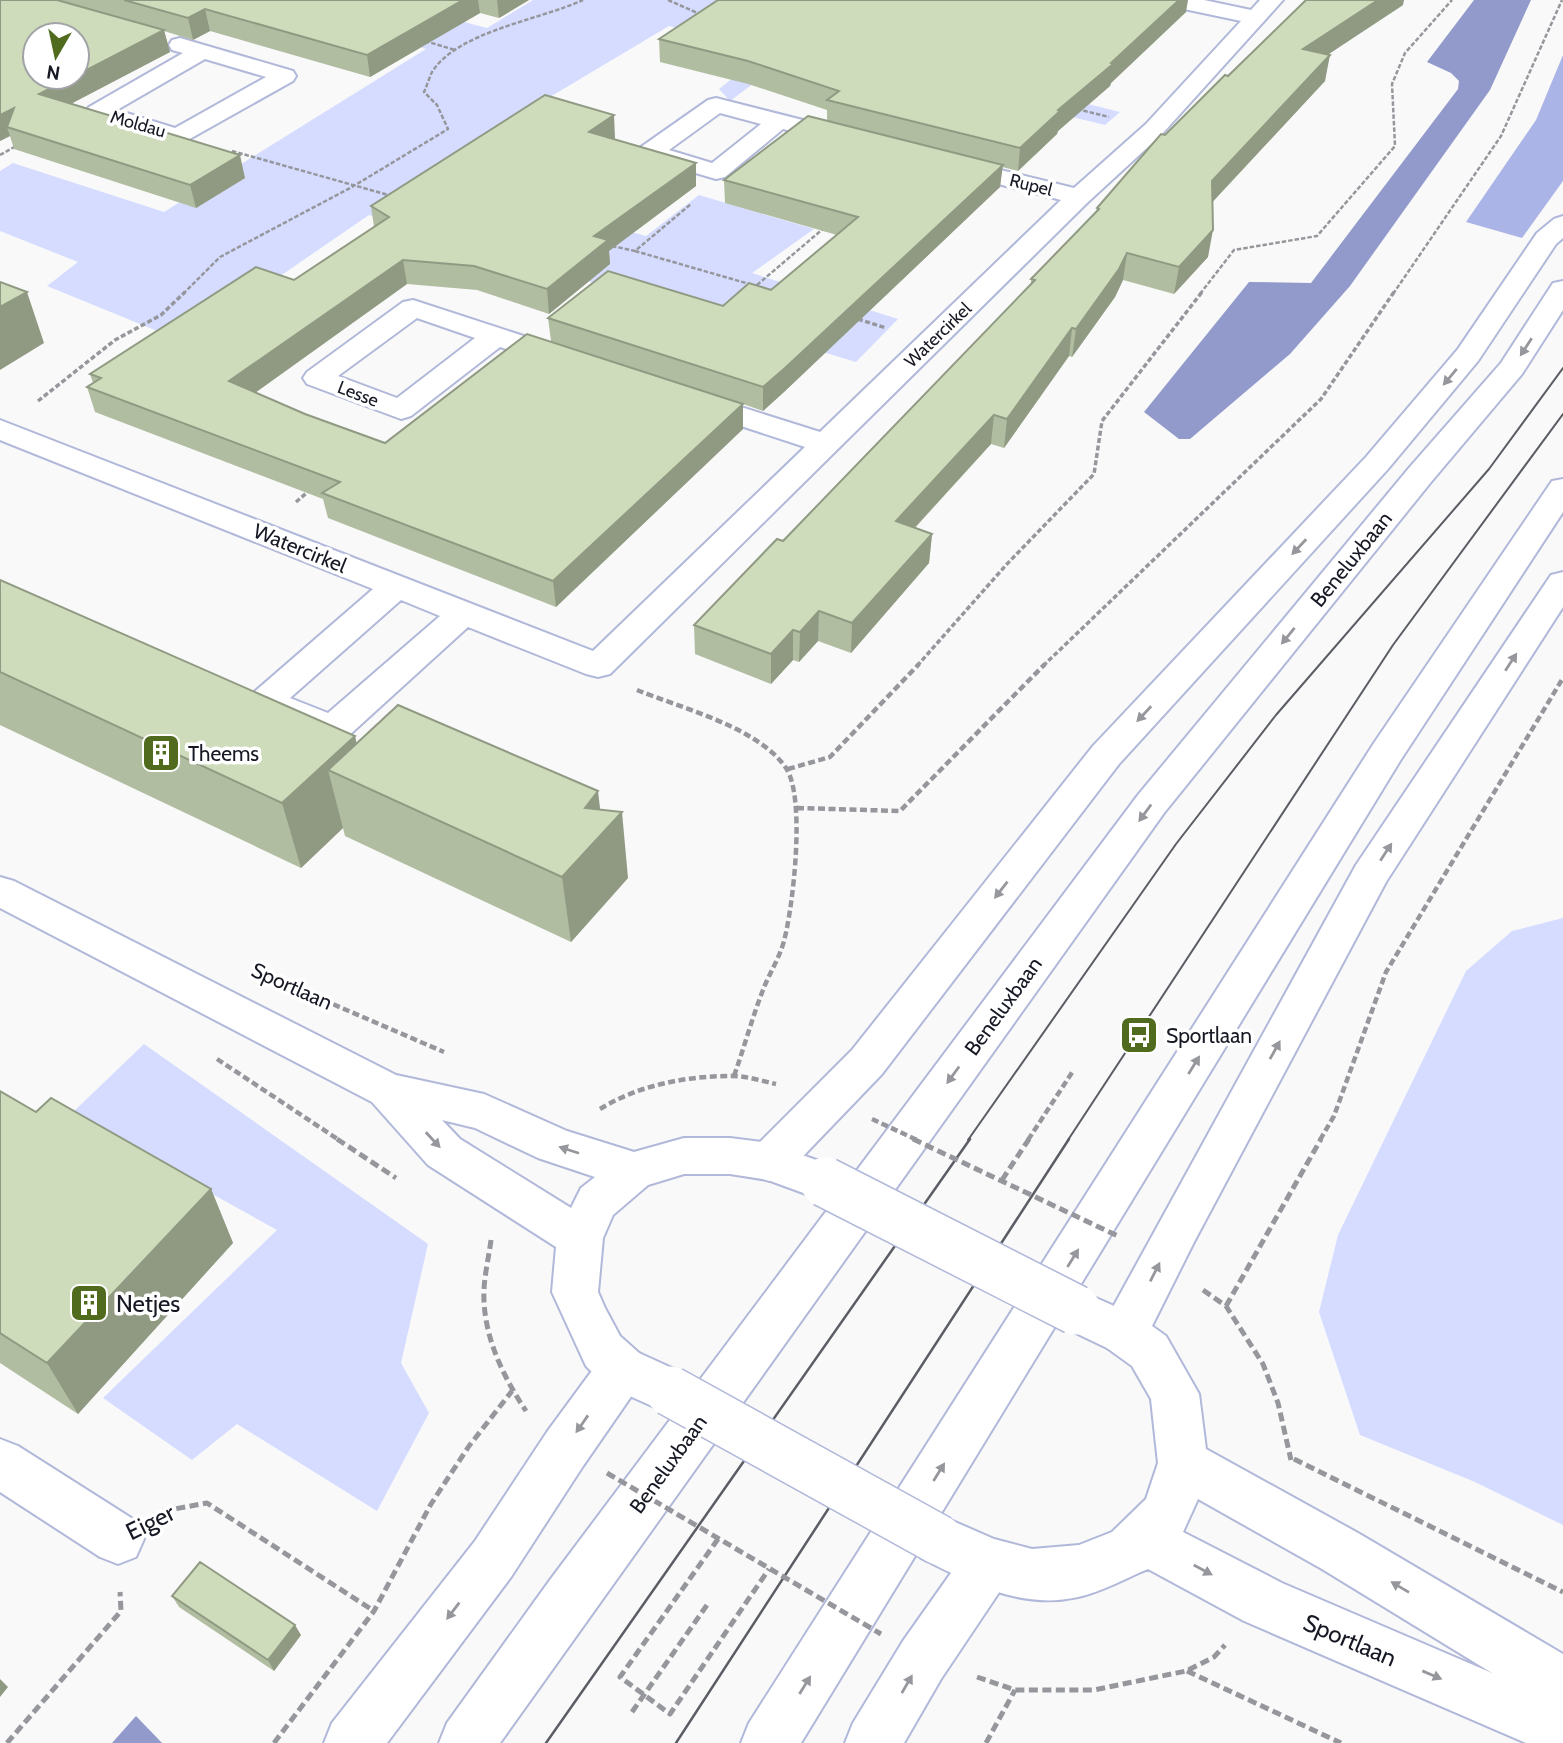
<svg xmlns="http://www.w3.org/2000/svg" width="1563" height="1743" font-family="Cabin,sans-serif">
  <style>
    .green { fill: #d5dcff }
    .forest { fill: #abb4e6 }
    .water { fill: #919aca }
    .lines { fill: none; stroke-linecap: round; stroke-linejoin: round }
    .minor-casing { stroke: #b1b8d9; stroke-width: 4 }
    .major-casing { stroke: #b1b8d9; stroke-width: 4 }
    .path-far3 { stroke: #96979c; stroke-width: 2.5; stroke-dasharray: 4.5 2; stroke-linecap: butt }
    .path-far2 { stroke: #96979c; stroke-width: 3.5; stroke-dasharray: 5 2.5; stroke-linecap: butt }
    .path-far1 { stroke: #96979c; stroke-width: 4.5; stroke-dasharray: 7 3.5; stroke-linecap: butt }
    .path { stroke: #96979c; stroke-width: 5; stroke-dasharray: 9 4.5; stroke-linecap: butt }
    .minor { fill: #fff; fill-rule: evenodd }
    .major { fill: #fff; fill-rule: evenodd }
    .tram-far1 { stroke: #5b5d65; stroke-width: 2 }
    .tram { stroke: #5b5d65; stroke-width: 2.5 }
    .minor-bridge-casing { stroke: #b1b8d9; stroke-width: 52; stroke-linecap: butt }
    .path-bridge-far1 { stroke: #96979c; stroke-width: 4.5; stroke-dasharray: 7 3.5; stroke-linecap: butt }
    .path-bridge { stroke: #96979c; stroke-width: 5; stroke-dasharray: 9 4.5; stroke-linecap: butt }
    .minor-bridge { stroke: #fff; stroke-width: 49 }
    .wall { fill: #b1bda1 }
    .shaded-wall { fill: #909a83 }
    .building { fill: #cedcbb; stroke: #909a83; stroke-width: 2 }
    .oneway { fill: #96979c }
    .labels { text-anchor: middle; dominant-baseline: central; stroke-width: 7; stroke-linejoin: round; paint-order: stroke }
    .far-street-label { font-size: 18px; fill: #161824; stroke: #fff }
    .street-label { font-size: 21px; fill: #161824; stroke: #fff }
    .poi-label { font-size: 21px; fill: #161824; stroke: #fff; text-anchor: start }
    .near-poi-label { font-size: 24px; fill: #161824; stroke: #fff; text-anchor: start }
    .near-street-label { font-size: 24px; fill: #161824; stroke: #fff }
  </style>
  <rect width="100%" height="100%" fill="#f9f9f9"/>
  <path class="green" d="M271 0H381L487 28 533 0H719L1001 82 1120 112 1105 125 798 50 730 101 719 89 767 51 669 26 421 174 646 236 699 195 814 229 752 273 898 319 856 362 369 215 184 342 47 286 78 262 0 231V171L13 163 164 212 426 49Z
    M1563 918V1525L1475 1482 1360 1435 1319 1312 1338 1235 1466 971 1512 931Z
    M144 1044 428 1244 401 1363 429 1413 377 1511 237 1424 192 1460 103 1398 277 1230 70 1115Z"/>
  <path class="forest" d="M1563 55V181L1522 238 1466 222 1536 120Z"/>
  <path class="water" d="M1474 0H1531L1490 90 1350 286 1290 354 1190 439H1179L1144 412 1249 282 1311 283 1458 89 1459 81 1451 73 1427 62Z
    M136 1716 162 1743H112Z"/>
  <g class="lines">
    <defs>
      <path id="minor" d="M1162 0H1204L1251 10 1260 0H1283L1162 134 1088 202 610 674 598 677 586 674 468 627 346 738C319 745 278 720 253 709L247 701 253 693 373 589 0 440V420L593 651 805 447 683 407 678 401 683 395 693 392 703 395 820 432 1061 200 943 170 940 165 943 160 952 158 1074 188 1146 124 1241 21 1165 5ZM401 600 440 616 328 713 290 698Z
        M180 38 293 71 296 76 293 81 186 141 178 143 89 117 85 112 89 107 183 53 172 50 169 45 172 40ZM205 59 266 77 175 128 117 110Z
        M716 98 854 133 858 138 854 143 846 145 783 129 725 177 716 179 641 157 638 152 641 147 708 100ZM720 113 761 124 712 163 669 150Z
        M413 300 576 353 580 359 576 365 566 368 500 347 411 416 401 419 307 384 303 378 307 372 403 302ZM417 318 475 338 397 398 338 376Z
        M0 877 14 881 396 1075 484 1094 567 1131 634 1152 684 1138H730L769 1143 841 1169 847 1182 841 1195 825 1201 768 1180 730 1174H684L648 1185 613 1215 603 1238 598 1292 605 1308 620 1336 639 1353 687 1375 694 1391 687 1407 670 1414 605 1385 586 1366 552 1292 556 1247 428 1165 372 1102 0 908ZM442 1120 475 1128 538 1158 595 1177 581 1188 571 1208 460 1139Z
        M1076 1289 1141 1318 1166 1336 1199 1394 1206 1449 1358 1533 1563 1654V1743H1526L1244 1621 1148 1569C1126 1578 1102 1592 1078 1597 1021 1610 971 1583 921 1558L913 1540 921 1522 939 1515 994 1539 1032 1549 1079 1545 1112 1532 1146 1499 1158 1463 1151 1399 1132 1366 1107 1348 1059 1325 1052 1310 1059 1295ZM1198 1499 1322 1569 1492 1673 1282 1583 1183 1532Z
        M0 1439 18 1446 136 1521 144 1539 136 1557 118 1564 100 1557 0 1492Z"/>
      <path id="major" d="M1563 216V238L1556 244 1478 361 1388 469 1119 764 882 1074 785 1175 769 1181 753 1175 747 1162 753 1149 852 1050 1093 746 1366 457 1458 349 1537 233 1554 219Z
        M1563 281V310L1522 374 1431 482 1164 813 500 1743H439L447 1723 550 1580 1138 795 1409 468 1501 363 1553 283Z
        M1563 479V512L1400 761 801 1743H741L749 1723 1374 743 1552 481Z
        M1563 572V607L1386 882 1194 1242 1141 1348 1124 1355 1107 1348 1100 1333 1107 1318 1356 865 1551 575Z
        M622 1347 639 1353 646 1369 639 1385 583 1466 511 1577 387 1743H324L332 1723 475 1541 547 1432 605 1353Z
        M988 1538 1006 1546 1014 1564 1006 1582 941 1679 904 1743H845L853 1723 903 1641 970 1546Z"/>
    </defs>
    <use href="#minor" class="minor-casing"/>
    <use href="#major" class="major-casing"/>
    <path class="path-far3" d="M668 0 702 15
      M425 41 455 50
      M1077 109 1109 117
      M232 151 392 196
      M0 155 18 145
      M612 246 635 251 691 204
      M635 251 777 292
      M757 285 824 228
      M183 294 220 257 352 187 448 129 437 105 424 92C427 86 429 78 432 72 458 31 540 20 583 0
      M1200 294 1234 250 1317 236 1395 146 1392 84 1405 53 1452 0
      M1393 294 1501 136 1562 0"/>
    <path class="path-far2" d="M858 319 886 328
      M38 401 115 340 161 315 185 292
      M296 502 311 489
      M917 666 1007 564 1094 474 1102 421 1202 292
      M1043 666 1321 399 1394 292"/>
    <path class="path-far1" d="M637 690C681 708 758 727 786 768 806 798 793 907 784 941 779 959 769 974 763 990 752 1018 744 1048 734 1076
      M788 769 830 757 919 664
      M797 808 900 811 1045 664
      M314 996 444 1052
      M217 1059 339 1140
      M600 1109C639 1085 686 1076 732 1076 747 1076 762 1081 776 1084
      M1028 1140 1073 1071
      M1320 1140 1334 1116 1386 972 1563 678"/>
    <path class="path" d="M337 1139 396 1178
      M1002 1180 1029 1139
      M491 1240C489 1256 485 1272 484 1289 482 1333 502 1375 526 1411
      M1203 1290 1226 1306 1263 1364 1278 1403 1291 1460
      M1226 1306 1321 1139
      M1294 1459 1563 1592
      M163 1511 207 1503 374 1611
      M718 1539 620 1677 670 1714 769 1569
      M1187 1671 1341 1743
      M977 1677 1015 1690H1094L1186 1671 1214 1657 1225 1645
      M632 1712 707 1605
      M7 1743 121 1611 120 1592
      M274 1743 374 1611 431 1504 469 1446 512 1391
      M986 1743 1015 1690"/>
    <use href="#minor" class="minor"/>
    <use href="#major" class="major"/>
    <path class="tram-far1" d="M968 1140 1176 844 1276 715 1489 469 1563 368
      M1068 1140 1393 645 1563 414"/>
    <path class="tram" d="M546 1743 970 1139
      M676 1743 1069 1139"/>
    <defs>
      <path id="minor-bridge" d="M825 1182 1076 1310
        M670 1391 939 1540"/>
    </defs>
    <use href="#minor-bridge" class="minor-bridge-casing"/>
    <path class="path-bridge-far1" d="M872 1119 917 1140"/>
    <path class="path-bridge" d="M913 1139 1120 1237
      M607 1473 881 1634"/>
    <use href="#minor-bridge" class="minor-bridge"/>
  </g>
  <path class="wall" d="M0 0H529L499 18 480 13 370 77 210 31 193 40 164 31 170 52 70 104 245 178 196 208 14 149 10 136 0 141Z
    M1403 5 1327 55 1325 81 1212 202 1208 257 1174 294 1123 280 1115 297 1072 357 1069 356 1004 448 991 444 915 528 932 534 929 563 851 653 818 641 799 662 793 660 771 684 695 654 694 625 783 541 1031 284V279L1096 212 1097 208 1165 135 1228 76Z
    M1186 12 1111 83 1110 86 1058 131 1057 134 1018 171 1002 167 1000 187 784 392 763 411 743 404V429L556 607 328 518 323 499 95 412 87 387 93 383 90 374 294 280 374 227 371 206 615 138 614 139 696 186 609 251 610 264 549 314 477 290 407 284 255 393 305 414 385 443 551 341 548 318 723 306 771 290 837 235 725 203 724 180 827 121V110L748 84 660 62 659 39Z
    M0 580 355 736 356 744 600 810 628 878 571 942 345 836 343 828 301 868 0 725Z
    M0 1091 36 1112 211 1189 233 1243 78 1414 0 1363Z
    M172 1596 301 1635 274 1671 179 1607Z"/>
  <path class="shaded-wall" d="M463 0H478L480 13 370 77 367 55Z
    M497 0H529L499 18Z
    M1179 0H1188L1186 12 1111 83 1110 86 1058 131 1057 134 1018 171 1020 148 1058 110Z
    M1378 0H1404L1403 5 1297 75 1303 49Z
    M205 9 210 31 193 40 188 18Z
    M164 30 170 52 46 117 39 94 73 77H77V75Z
    M1330 55 1325 81 1207 208 1212 181Z
    M14 108 7 127 10 136 0 141V115Z
    M614 115 615 138 591 155 589 132Z
    M240 155 245 178 196 208 190 185Z
    M696 163V186L609 251 610 264 549 314 547 289 594 236Z
    M1003 165 1000 187 784 392 763 411V387Z
    M1213 230 1208 257 1174 294 1179 267Z
    M1127 253 1123 280 1115 297 1072 357 1076 329Z
    M403 260 407 284 235 407 229 381Z
    M27 292 44 343 0 370V307Z
    M1072 328 1069 356 1004 448 1007 419Z
    M743 404V429L556 607 553 581Z
    M994 415 991 444 894 550 896 521Z
    M932 534 929 563 851 653 852 623Z
    M819 611 818 641 799 662 800 632Z
    M793 630V660L771 684V654Z
    M355 736 367 788 328 770 343 828 301 868 282 803Z
    M598 791 603 833 622 812 628 878 571 942 562 877 585 808Z
    M211 1189 233 1243 78 1414 47 1363Z
    M295 1625 301 1635 274 1671 268 1660Z
    M0 1679 8 1687 0 1697Z"/>
  <path class="building" d="M0 0H57L164 30 77 75V35H35V77H73L39 94 240 155 190 185 7 127 14 108 0 115Z
    M124 0H463L367 55 205 9 188 18Z
    M718 0H1179L1111 63 1113 64 1058 110 1060 111 1020 148 827 100 839 91 748 61 659 39Z
    M1306 0H1378L1303 49 1330 55 1212 181 1213 230 1179 267 1127 253 1119 269 1076 329 1072 328 1007 419 994 415 896 521 932 534 852 623 819 611 800 632 793 630 771 654 694 625 777 539 783 541 1035 280 1031 279 1099 209 1097 208 1161 134 1165 135 1225 75 1228 76Z
    M545 95 614 115 589 132 696 163 594 236 608 240 547 289 474 266 403 260 229 381 305 414 385 443 527 334 743 404 553 581 322 493 340 482 87 387 101 378 90 374 256 267 294 280 389 217 371 206Z
    M808 116 1003 165 785 368 763 387 548 318 608 271 723 306 749 283 771 290 858 217 724 180Z
    M0 282 27 292 0 307Z
    M0 580 355 736 282 803 0 672Z
    M398 705 598 791 585 808 622 812 562 877 328 770Z
    M0 1091 36 1112 51 1098 211 1189 47 1363 0 1333Z
    M200 1562 295 1625 268 1660 172 1596Z"/>
  <defs><path id="oneway-solid" d="M-6-.8H1V-3.2L6.5 0L1 3.2V.8H-6Z" transform="scale(1.75)"/></defs>
  <g class="oneway">
    <use href="#oneway-solid" transform="translate(1526 347) rotate(123)"/>
    <use href="#oneway-solid" transform="translate(1450 377) rotate(130)"/>
    <use href="#oneway-solid" transform="translate(1299 547) rotate(133)"/>
    <use href="#oneway-solid" transform="translate(1288 636) rotate(129)"/>
    <use href="#oneway-solid" transform="translate(1511 662) rotate(-57)"/>
    <use href="#oneway-solid" transform="translate(1144 714) rotate(133)"/>
    <use href="#oneway-solid" transform="translate(1145 813) rotate(126)"/>
    <use href="#oneway-solid" transform="translate(1386 852) rotate(-57)"/>
    <use href="#oneway-solid" transform="translate(1001 890) rotate(128)"/>
    <use href="#oneway-solid" transform="translate(1275 1050) rotate(-61)"/>
    <use href="#oneway-solid" transform="translate(1194 1065) rotate(-58)"/>
    <use href="#oneway-solid" transform="translate(953 1075) rotate(126)"/>
    <use href="#oneway-solid" transform="translate(433 1140) rotate(47)"/>
    <use href="#oneway-solid" transform="translate(569 1150) rotate(-162)"/>
    <use href="#oneway-solid" transform="translate(1073 1258) rotate(-58)"/>
    <use href="#oneway-solid" transform="translate(1155 1272) rotate(-63)"/>
    <use href="#oneway-solid" transform="translate(582 1424) rotate(125)"/>
    <use href="#oneway-solid" transform="translate(939 1472) rotate(-58)"/>
    <use href="#oneway-solid" transform="translate(1203 1570) rotate(28)"/>
    <use href="#oneway-solid" transform="translate(1400 1587) rotate(-149)"/>
    <use href="#oneway-solid" transform="translate(453 1611) rotate(127)"/>
    <use href="#oneway-solid" transform="translate(1432 1675) rotate(23)"/>
    <use href="#oneway-solid" transform="translate(907 1684) rotate(-60)"/>
    <use href="#oneway-solid" transform="translate(805 1685) rotate(-58)"/>
  </g>
  <defs>
    <symbol id="building-square" viewBox="-11 -11 22 22"><rect x="-9" y="-9" width="18" height="18" rx="4" fill="#516b1e" stroke="#fff"/><path d="M-4-6H4V6H1V3H-1V6H-4ZM-2.5-4.3h1.7v1.8h-1.7ZM.8-4.3h1.7v1.8H.8ZM-2.5-1h1.7V.8h-1.7ZM.8-1h1.7V.8H.8Z" fill="#fff"/></symbol>
    <symbol id="bus-square" viewBox="-11 -11 22 22"><rect x="-9" y="-9" width="18" height="18" rx="4" fill="#516b1e" stroke="#fff"/><path d="M-5-6H5V4H4V6H2V4H-2V6H-4V4H-5ZM-3.5-4V0h7V-4ZM-3.5 1.2v1.5H-2V1.2ZM2 1.2v1.5H3.5V1.2Z" fill="#fff"/></symbol>
  </defs>
  <g fill-rule="evenodd">
    <use href="#building-square" x="139" y="731" width="44" height="44"/>
    <use href="#bus-square" x="1117" y="1013" width="44" height="44"/>
    <use href="#building-square" x="67" y="1281" width="44" height="44"/>
  </g>
  <g class="labels">
    <g class="far-street-label">
      <text transform="translate(138 124) rotate(16)">Moldau</text>
      <text transform="translate(1031 185) rotate(14)">Rupel</text>
      <text transform="translate(938 335) rotate(-44)">Watercirkel</text>
      <text transform="translate(358 394) rotate(21)">Lesse</text>
    </g>
    <g class="street-label">
      <text transform="translate(300 548) rotate(22)">Watercirkel</text>
      <text transform="translate(1351 559) rotate(-51)">Beneluxbaan</text>
      <text transform="translate(292 986) rotate(24)">Sportlaan</text>
      <text transform="translate(1003 1006) rotate(-54)">Beneluxbaan</text>
      <text transform="translate(668 1464) rotate(-54)">Beneluxbaan</text>
    </g>
    <g class="poi-label">
      <text x="188" y="753">Theems</text>
      <text x="1166" y="1035">Sportlaan</text>
    </g>
    <g class="near-poi-label">
      <text x="116" y="1303">Netjes</text>
    </g>
    <g class="near-street-label">
      <text transform="translate(150 1522) rotate(-26)">Eiger</text>
      <text transform="translate(1350 1640) rotate(23)">Sportlaan</text>
    </g>
  </g>
  <g transform="translate(56 56) rotate(189)"><circle r="33" fill="#ffffff" stroke="#a2a3a7" stroke-width="2"/>
  <path d="M0-5L12 26L0 18L-12 26Z" fill="#516b1e"/>
  <text y="-10" font-size="19" font-weight="bold" text-anchor="middle" fill="#161824">N</text>
  </g>
</svg>
